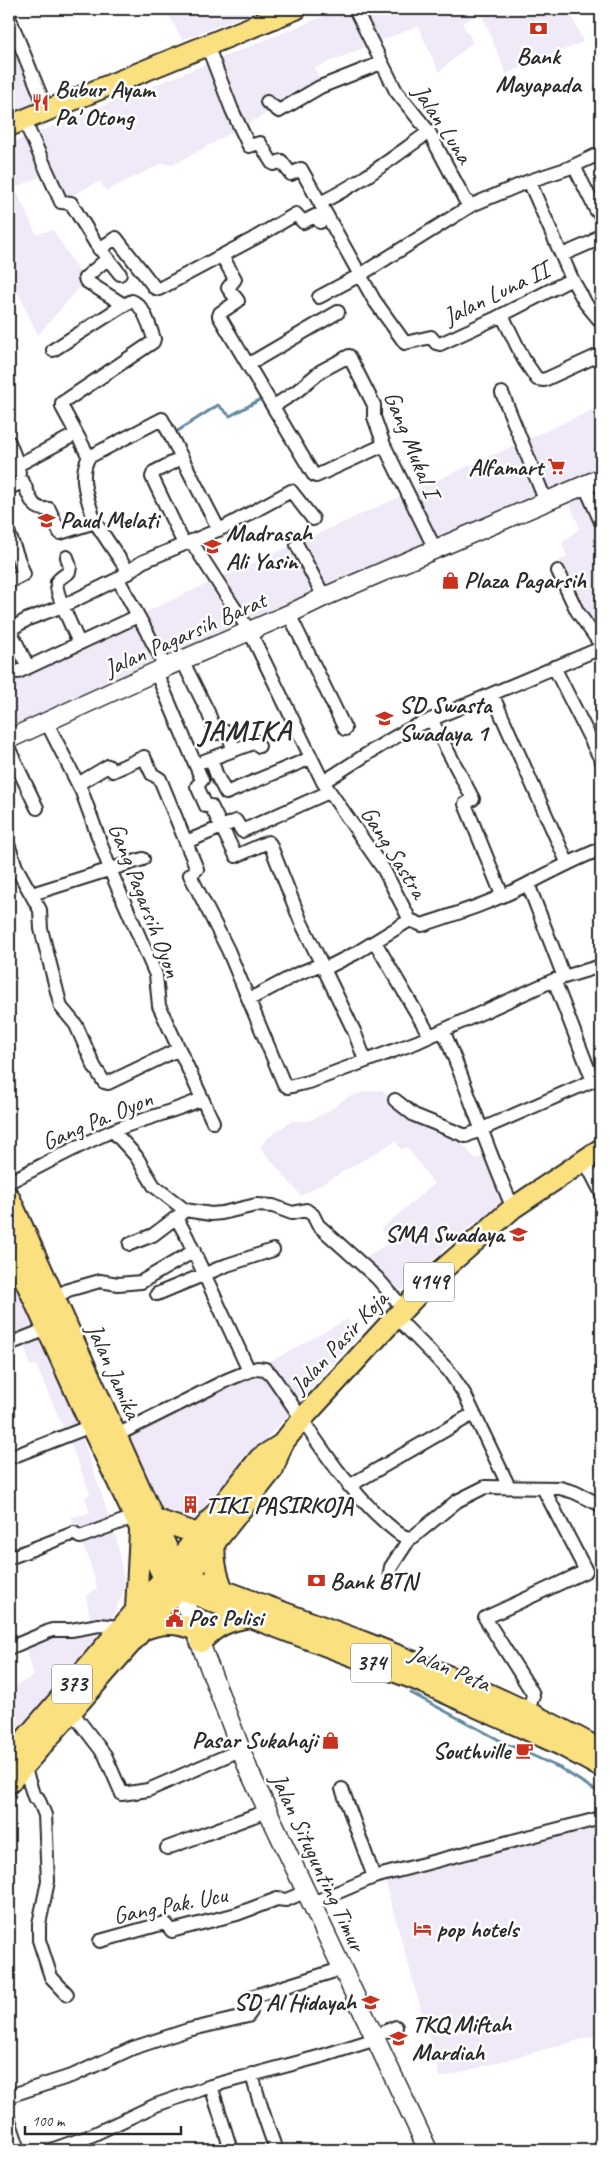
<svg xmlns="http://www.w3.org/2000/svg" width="610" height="2159" font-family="Caveat,sans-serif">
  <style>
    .built { fill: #efe9f8 }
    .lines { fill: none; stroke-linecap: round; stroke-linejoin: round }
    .stream { stroke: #63899e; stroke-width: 3 }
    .street-casing { stroke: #2b2b2b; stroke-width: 16 }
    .secondary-casing { stroke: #2b2b2b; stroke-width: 21 }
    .primary-casing { stroke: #2b2b2b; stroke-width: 24 }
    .street { stroke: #fff; stroke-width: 12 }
    .secondary { stroke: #fff; stroke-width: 18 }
    .primary { stroke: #fbe080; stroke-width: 20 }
    .labels { text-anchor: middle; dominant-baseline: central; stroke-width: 5; stroke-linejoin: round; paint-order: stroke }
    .shield { fill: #fff; stroke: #6b6b6b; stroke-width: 1 }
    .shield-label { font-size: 22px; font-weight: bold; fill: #2b2b2b }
    .poi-label { font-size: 24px; font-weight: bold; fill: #2b2b2b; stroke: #fff; text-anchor: start }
    .street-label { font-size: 24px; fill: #2b2b2b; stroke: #fff }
    .district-label { font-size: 29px; font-weight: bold; letter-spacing: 1px; fill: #2b2b2b; stroke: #fff }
  </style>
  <rect width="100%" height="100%" fill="#fff"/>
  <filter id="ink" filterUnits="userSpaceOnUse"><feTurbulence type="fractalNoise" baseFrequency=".02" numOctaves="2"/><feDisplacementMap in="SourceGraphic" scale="10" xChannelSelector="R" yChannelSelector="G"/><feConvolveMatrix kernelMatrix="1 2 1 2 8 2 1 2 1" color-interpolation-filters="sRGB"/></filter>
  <g filter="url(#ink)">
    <path class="built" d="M166 9H261L182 40Z
      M342 9H478L480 14 462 23 473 42 439 72 418 26 314 68 322 83 173 165 163 163 106 191 100 181 61 201 48 173 15 188 36 234 53 230 85 281 38 335 9 274V144Z
      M480 9H569L583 42 506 74Z
      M9 35 36 104 9 116Z
      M601 406V472L9 727V679L167 602Z
      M586 495 601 532V636L585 611 559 561 567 557 562 543 580 528 569 503Z
      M382 1090 394 1103 457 1139 476 1159 489 1156 506 1199 458 1236 394 1298 364 1259 391 1241 381 1229 434 1184 407 1147 401 1150 396 1141 301 1196 260 1147 269 1137 292 1121H308L327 1112 348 1097 369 1091Z
      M9 1265 37 1331 9 1338Z
      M348 1319 356 1338 192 1522 165 1513 128 1439Z
      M38 1337 79 1427 66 1434 36 1365 30 1366 24 1343Z
      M81 1434 117 1540 125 1588 108 1627 9 1745V1689L34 1676 22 1632 56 1630 91 1622 86 1596 97 1588 88 1556 74 1530 72 1517 90 1513 85 1497 90 1494 69 1439Z
      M601 1823V2034L440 2078 384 1877Z"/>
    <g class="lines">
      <path class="stream" d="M173 434 218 405 230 416 263 398
        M411 1693 505 1743 560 1768 601 1794"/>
      <defs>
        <path id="street" d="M355 9 396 91 429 132 465 200 472 205 529 181 569 168 601 153
          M9 17 47 111
          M207 45 232 110 249 146 260 143 272 163 274 164 281 161 291 174 301 169 374 300 405 343 431 337 436 343 440 344 494 319 572 279
          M267 102 279 111 320 87 381 63
          M24 120 61 202 71 203 96 244 120 274
          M574 166 596 210 601 216
          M529 181 572 279 586 304 601 322
          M320 203C361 183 392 158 429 132
          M99 249 116 238 155 288 159 289 253 239 296 214 303 222 315 216 320 222 328 217
          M562 255 592 242 601 234
          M222 256 235 279 228 288 238 301 220 313 219 316 313 474 316 476 384 445
          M319 297 360 275 472 205
          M502 315 524 360 537 379 544 380 601 354
          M53 350 124 305 86 281 85 278 107 259
          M249 364 338 312
          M502 393 546 502
          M274 406 297 391 321 371 349 356 374 405V417L384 445 435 549
          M9 442 18 465 19 473
          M89 457 62 407V403L153 342 154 339C150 327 144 305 132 301L124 305
          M182 458 154 472 152 477 184 544
          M18 465 76 434
          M585 486 601 522
          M9 488 23 482C30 496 31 511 49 509L60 533 95 522 129 573
          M95 522C89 502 77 477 89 457L162 419 219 530
          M9 534 24 574 9 582
          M191 541 250 632 323 782 384 870 410 920
          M297 545 324 597
          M67 557 70 567 69 572C65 575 59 578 57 582 54 592 75 633 79 643
          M558 571 577 611 601 645
          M118 579 166 667
          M289 614 345 729
          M9 628 28 667
          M9 630 28 619 63 606 118 579 142 562 225 527 291 491 313 519
          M182 660 208 712 216 733 227 732 234 750
          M554 667 601 760
          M18 672 138 616
          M156 672 202 780 197 786 206 806H211L236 856 268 842 270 844 301 922 324 969
          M492 694 567 862
          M430 720 601 648
          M46 721 82 792 111 872 156 975 159 1006 213 1122
          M9 749 37 808
          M211 759 217 776 226 793 311 758
          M204 761 256 742 259 746
          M323 782C342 771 415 720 432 721L473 799 465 804 502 895
          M78 784 108 766 113 771 144 757 152 774 160 779 197 869 190 875 228 950 284 1084 288 1087 309 1082 417 1042 554 980 601 966
          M186 842 236 821 242 831 329 792
          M9 847 16 867 40 910 41 929 61 1007 76 1025 94 1066 104 1082 108 1083 179 1049
          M528 884 564 977
          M32 894 143 859
          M410 920 422 925C455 914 490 903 522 887 549 873 573 860 601 849
          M375 942 430 1036
          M554 980 593 1081
          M250 999 297 974 322 964
          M443 1030C468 1089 487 1150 513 1208
          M365 1060 354 1031 324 969 356 953 410 920
          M395 1100 414 1115 466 1136 601 1077
          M113 1131 136 1156 154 1186 185 1210 211 1214 222 1213 256 1205 273 1206 292 1213 306 1210 313 1215 318 1225 377 1278 404 1309
          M584 1159 601 1192
          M9 1182C43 1165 77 1146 112 1131 142 1119 173 1112 202 1099
          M177 1219 187 1237 249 1371
          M130 1244 153 1235 182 1213
          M157 1294 227 1265 273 1250
          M54 1298 68 1290 100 1281 118 1284 141 1282 194 1251
          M396 1317 449 1371 465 1395 509 1487
          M9 1344 47 1329
          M116 1438 121 1433 227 1380 249 1371 257 1368 265 1369 271 1374C308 1426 338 1481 387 1524 395 1530 403 1540 413 1537L457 1501 485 1487 560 1488 574 1492 601 1505
          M9 1458 91 1426
          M349 1486 473 1414
          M9 1558 74 1533 80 1537 134 1517
          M390 1572 391 1567 410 1538
          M9 1648 52 1630H71L99 1625 121 1627
          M72 1712 105 1755 122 1794 148 1790 240 1750
          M527 1713 533 1696 532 1692 485 1618 586 1571 543 1488
          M24 1766 34 1797 38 1798 45 1815 48 1881 39 1924V1940L51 1977 67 1994
          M167 1848 267 1811
          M374 1877 601 1818
          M310 1904 374 1877 342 1789
          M100 1941 161 1924H166L172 1931 175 1930 237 1914 277 1899 286 1900 305 1892
          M374 2036 396 2027
          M252 2074C258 2100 267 2125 276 2150
          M211 2086 231 2150
          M9 2096 74 2075 133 2048 188 2030 248 2016 251 2012 249 2001 251 1997 341 1969
          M9 2120 19 2150
          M51 2150 88 2137 156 2105 211 2086 322 2056 376 2039"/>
        <path id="secondary" d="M9 739 166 667 289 614 324 597 601 478
          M179 1588 249 1771 428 2150"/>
        <path id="primary" d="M9 126 296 9
          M9 1197 174 1564 187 1576C246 1600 306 1620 366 1643 444 1673 527 1709 601 1750
          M9 1244 91 1426 164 1578 179 1588 250 1617 417 1680 561 1745 601 1767
          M154 1519 198 1534
          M215 1540C213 1559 216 1573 223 1590
          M136 1609 140 1531
          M142 1630C162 1622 177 1622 196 1630
          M201 1642C215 1626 229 1620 250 1617
          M9 1758 164 1578 260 1458 282 1444
          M9 1783 179 1588 273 1469 282 1444 301 1420 396 1317 433 1278 513 1208 601 1149"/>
      </defs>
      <use href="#street" class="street-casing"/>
      <use href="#secondary" class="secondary-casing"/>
      <use href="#primary" class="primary-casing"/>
      <use href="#street" class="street"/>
      <use href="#secondary" class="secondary"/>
      <use href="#primary" class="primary"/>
    </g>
  </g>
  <defs>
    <symbol id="bank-bare" viewBox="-9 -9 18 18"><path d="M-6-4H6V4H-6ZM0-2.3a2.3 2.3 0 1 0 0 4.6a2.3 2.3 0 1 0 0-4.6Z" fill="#c8321e" stroke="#fff" stroke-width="2.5" paint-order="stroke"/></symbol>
    <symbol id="restaurant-bare" viewBox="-9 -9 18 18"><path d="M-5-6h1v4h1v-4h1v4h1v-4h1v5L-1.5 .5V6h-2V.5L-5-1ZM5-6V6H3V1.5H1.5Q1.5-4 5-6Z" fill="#c8321e" stroke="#fff" stroke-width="2.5" paint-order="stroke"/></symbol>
    <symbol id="supermarket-bare" viewBox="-9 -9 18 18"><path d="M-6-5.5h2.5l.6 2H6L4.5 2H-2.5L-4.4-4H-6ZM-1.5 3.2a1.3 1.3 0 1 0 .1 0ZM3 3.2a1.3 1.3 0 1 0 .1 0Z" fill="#c8321e" stroke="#fff" stroke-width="2.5" paint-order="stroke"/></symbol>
    <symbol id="school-bare" viewBox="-9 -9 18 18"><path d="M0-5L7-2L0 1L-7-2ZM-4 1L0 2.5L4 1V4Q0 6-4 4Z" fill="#c8321e" stroke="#fff" stroke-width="2.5" paint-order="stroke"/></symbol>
    <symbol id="shop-bare" viewBox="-9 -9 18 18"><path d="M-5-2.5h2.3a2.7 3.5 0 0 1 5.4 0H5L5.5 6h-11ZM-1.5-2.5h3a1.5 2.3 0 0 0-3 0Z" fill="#c8321e" stroke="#fff" stroke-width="2.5" paint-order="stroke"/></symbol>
    <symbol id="building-bare" viewBox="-9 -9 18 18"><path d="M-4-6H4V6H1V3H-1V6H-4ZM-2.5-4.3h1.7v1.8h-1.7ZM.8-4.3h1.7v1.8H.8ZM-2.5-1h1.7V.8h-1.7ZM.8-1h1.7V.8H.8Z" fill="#c8321e" stroke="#fff" stroke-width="2.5" paint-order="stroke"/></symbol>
    <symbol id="civic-bare" viewBox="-9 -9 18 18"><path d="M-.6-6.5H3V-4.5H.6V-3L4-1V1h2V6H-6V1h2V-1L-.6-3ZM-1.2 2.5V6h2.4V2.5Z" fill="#c8321e" stroke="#fff" stroke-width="2.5" paint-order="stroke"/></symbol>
    <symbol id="cafe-bare" viewBox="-9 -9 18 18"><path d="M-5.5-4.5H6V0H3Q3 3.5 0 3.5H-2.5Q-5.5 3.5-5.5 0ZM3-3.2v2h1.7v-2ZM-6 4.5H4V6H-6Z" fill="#c8321e" stroke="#fff" stroke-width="2.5" paint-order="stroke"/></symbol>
    <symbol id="hotel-bare" viewBox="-9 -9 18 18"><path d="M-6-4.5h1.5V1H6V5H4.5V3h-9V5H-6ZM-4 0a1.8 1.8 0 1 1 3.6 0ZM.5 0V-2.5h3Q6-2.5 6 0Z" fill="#c8321e" stroke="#fff" stroke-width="2.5" paint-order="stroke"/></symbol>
  </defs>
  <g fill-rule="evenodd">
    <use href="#bank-bare" x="526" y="16" width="25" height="25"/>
    <use href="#restaurant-bare" x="28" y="90" width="25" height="25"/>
    <use href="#supermarket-bare" x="544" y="454" width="25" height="25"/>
    <use href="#school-bare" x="34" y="508" width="25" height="25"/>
    <use href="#school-bare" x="200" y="534" width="25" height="25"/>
    <use href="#shop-bare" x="438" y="568" width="25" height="25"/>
    <use href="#school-bare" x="372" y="706" width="25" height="25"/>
    <use href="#school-bare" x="506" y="1222" width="25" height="25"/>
    <use href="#building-bare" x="178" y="1492" width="25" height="25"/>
    <use href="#bank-bare" x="304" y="1568" width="25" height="25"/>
    <use href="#civic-bare" x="162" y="1606" width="25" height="25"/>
    <use href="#shop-bare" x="318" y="1728" width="25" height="25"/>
    <use href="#cafe-bare" x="512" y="1738" width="25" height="25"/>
    <use href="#hotel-bare" x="410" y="1916" width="25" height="25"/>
    <use href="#school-bare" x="358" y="1990" width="25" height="25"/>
    <use href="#school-bare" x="386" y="2026" width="25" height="25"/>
  </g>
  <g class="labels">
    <g class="shield">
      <rect x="404" y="1262.5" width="50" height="39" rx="4"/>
      <rect x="351" y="1643.5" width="40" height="39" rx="4"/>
      <rect x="52" y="1664.5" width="40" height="39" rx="4"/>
    </g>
    <g class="shield-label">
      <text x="429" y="1282">4149</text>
      <text x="371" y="1663">374</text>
      <text x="72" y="1684">373</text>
    </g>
    <g class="poi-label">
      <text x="538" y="56" text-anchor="middle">Bank<tspan x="538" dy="28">Mayapada</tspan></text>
      <text x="55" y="89">Bubur Ayam<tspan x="55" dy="28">Pa' Otong</tspan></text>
      <text x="543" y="467" text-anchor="end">Alfamart</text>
      <text x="60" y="520">Paud Melati</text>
      <text x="226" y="533">Madrasah<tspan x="226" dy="28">Ali Yasin</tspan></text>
      <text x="464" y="580">Plaza Pagarsih</text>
      <text x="399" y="705">SD Swasta<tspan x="399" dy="28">Swadaya 1</tspan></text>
      <text x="504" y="1234" text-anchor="end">SMA Swadaya</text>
      <text x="205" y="1505">TIKI PASIRKOJA</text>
      <text x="330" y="1581">Bank BTN</text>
      <text x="188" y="1618">Pos Polisi</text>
      <text x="317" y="1740" text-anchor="end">Pasar Sukahaji</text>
      <text x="510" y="1751" text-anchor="end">Southville</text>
      <text x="437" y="1929">pop hotels</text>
      <text x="356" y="2002" text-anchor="end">SD Al Hidayah</text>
      <text x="412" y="2024">TKQ Miftah<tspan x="412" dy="28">Mardiah</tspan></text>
    </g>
    <g class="street-label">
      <text transform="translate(443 124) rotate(57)">Jalan Luna</text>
      <text transform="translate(496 293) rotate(-26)">Jalan Luna II</text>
      <text transform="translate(412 444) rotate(68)">Gang Mukal I</text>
      <text transform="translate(185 634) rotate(-24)">Jalan Pagarsih Barat</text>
      <text transform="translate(394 852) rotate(58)">Gang Sastra</text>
      <text transform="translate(145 900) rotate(69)">Gang Pagarsih Oyon</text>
      <text transform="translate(97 1120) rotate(-23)">Gang Pa. Oyon</text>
      <text transform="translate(339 1342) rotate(-47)">Jalan Pasir Koja</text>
      <text transform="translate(114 1371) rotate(66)">Jalan Jamika</text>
      <text transform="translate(450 1668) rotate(23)">Jalan Peta</text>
      <text transform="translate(318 1862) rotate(65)">Jalan Situgunting Timur</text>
      <text transform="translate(170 1905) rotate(-11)">Gang Pak. Ucu</text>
    </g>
    <g class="district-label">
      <text x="245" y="730">JAMIKA</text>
    </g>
  </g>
  <rect width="610" height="2159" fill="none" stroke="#fff" stroke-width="30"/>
  <rect x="15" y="15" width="580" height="2129" fill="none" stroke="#2b2b2b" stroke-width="2" filter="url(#ink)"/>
  <path d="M25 2126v8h156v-8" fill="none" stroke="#2b2b2b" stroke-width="2.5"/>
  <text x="32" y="2126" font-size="15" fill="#2b2b2b" stroke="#ffffff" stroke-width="4" paint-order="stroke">100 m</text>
</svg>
